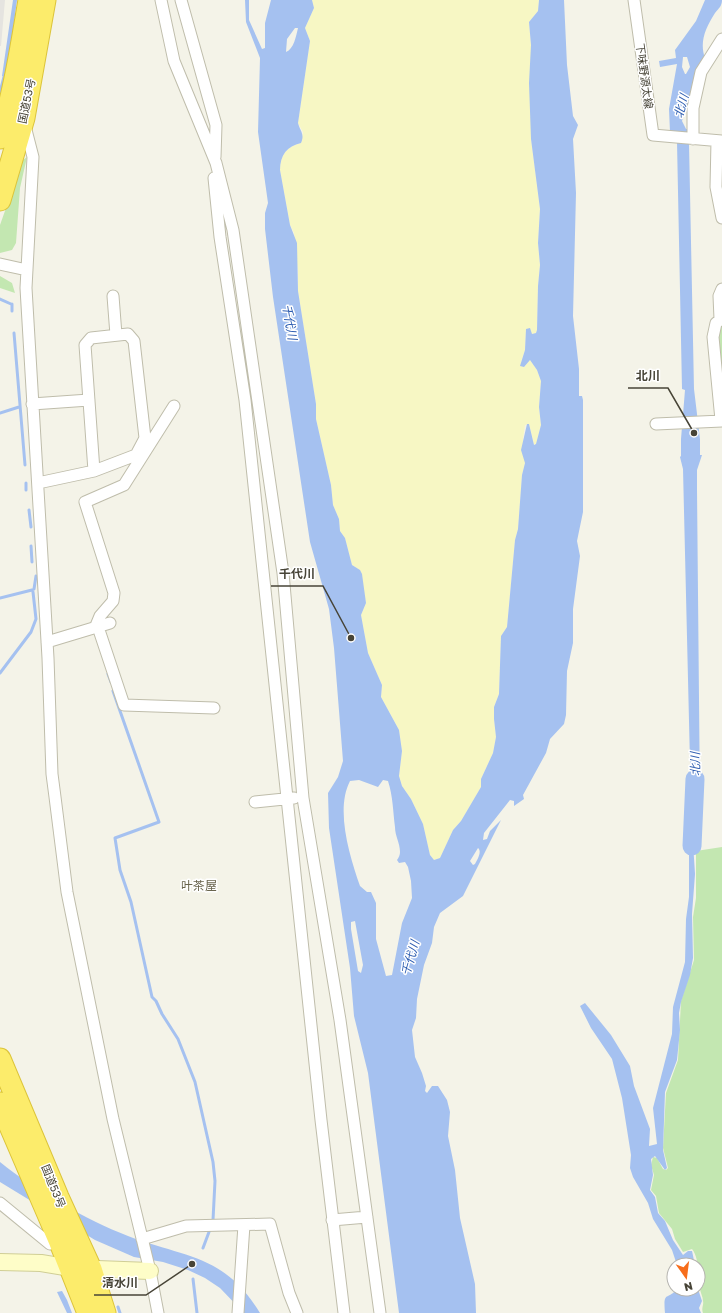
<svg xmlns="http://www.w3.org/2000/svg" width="722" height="1313" font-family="'Golos Text','Noto Sans JP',sans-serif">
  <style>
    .green { fill: #c3e7b1 }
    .sand { fill: #f7f7c4 }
    .parking { fill: #e5e4e0 }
    .water { fill: #a5c1f0; fill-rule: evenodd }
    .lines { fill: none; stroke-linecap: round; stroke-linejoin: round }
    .stream { stroke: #a5c1f0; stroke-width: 3 }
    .river { stroke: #a5c1f0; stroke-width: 19 }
    .street-casing { stroke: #bfbdab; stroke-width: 13 }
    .secondary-casing { stroke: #d0ce96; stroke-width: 18 }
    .highway-casing { stroke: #dcc43a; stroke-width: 23 }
    .street { stroke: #fff; stroke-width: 11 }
    .secondary { stroke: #fefdc8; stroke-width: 16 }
    .highway { stroke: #fcec6b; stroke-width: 21 }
    .labels { text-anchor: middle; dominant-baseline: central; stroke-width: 3; stroke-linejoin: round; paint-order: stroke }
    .street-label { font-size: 11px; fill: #474437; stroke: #fff }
    .water-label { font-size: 12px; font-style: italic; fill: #305fb2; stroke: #fff }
    .neighbourhood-label { font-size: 12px; fill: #6a654e; stroke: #fff }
    .leader { fill: none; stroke: #474437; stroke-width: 1.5 }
    .callout-dot { fill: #474437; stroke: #fff; stroke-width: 1.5 }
    .callout-label { font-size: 12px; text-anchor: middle; font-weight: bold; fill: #474437; stroke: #fff; stroke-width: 3; stroke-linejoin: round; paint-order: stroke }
  </style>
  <rect width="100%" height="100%" fill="#f4f3e8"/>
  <path class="green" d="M27 157 20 188 16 243 12 250 0 253V225L23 160Z
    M0 276 12 283 15 293 0 288Z
    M722 321V405L718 324Z
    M722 847V1313H703C701 1308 704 1305 703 1301 703 1297 700 1292 700 1288 697 1276 700 1259 692 1249L683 1252 675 1239 672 1229 659 1213 656 1196 651 1190 654 1175 651 1165 653 1157 657 1158 663 1169 666 1170 668 1168 663 1148 666 1093 678 1060 681 1001 694 960 693 917 696 898V851Z"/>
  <path class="sand" d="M312 0H539L538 11 529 22 531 45V139L540 209 538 243 540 265 538 286 537 330 536 333 532 334 526 329 525 350 521 362 524 367 530 360 537 370 541 381 539 407 541 425 536 445 534 444 529 424 525 425 523 439 525 463 522 475 518 529 515 540 507 627 501 636 499 694 494 707V719L496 737 493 753 481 779V787L461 821 453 830 440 858 434 860 430 855 423 824 411 799 402 786 399 776 402 751 399 730 381 697 382 685 368 653 361 615 366 603 360 570 352 565 345 538 340 531 339 519 333 505 331 485 316 419V404L298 291V272L294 233 290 225 280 170C280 155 287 146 301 143L303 132 298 123 310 41 305 28 314 8Z"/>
  <path class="parking" d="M0 0H5L1 46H0Z"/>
  <path class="water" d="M13 0H17L7 77 2 76Z
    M245 0H249V20L262 49 265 48V23L271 0H312L314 8 305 28 310 41 298 123C300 131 305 134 301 143 287 146 280 155 280 170L290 225 297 243 298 291 316 404V419L331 485 333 505 339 519 340 531 345 538 352 565 360 570 362 574 366 603 361 615 368 653 382 685 381 697 399 730 402 751 399 776 402 786 411 799 423 824 430 855 434 860 440 858 453 830 461 821 481 787V779L493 753 496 737 494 719V707L499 694 501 636 507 627 515 540 518 529 522 475 525 463 521 450 527 424H529L534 445 536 444 541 425 539 407 541 381 537 370 530 360 524 367 520 366 525 350 526 329 530 328 532 334 536 333 537 330 538 286 540 265 538 243 540 209 531 139 529 83 531 45 529 22 538 11 539 0H564L567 65 573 116 578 125 573 139 576 193 573 316 579 369V396H582L583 400V512L577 541 580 556 573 609V643L567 671 566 715 564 724 550 739 546 753 523 795 524 799 514 806V801L510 800 484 833 483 840 487 839 490 831 501 820 463 896 440 913 434 927 432 943 424 965 417 999 416 1018 412 1030 415 1057 422 1073 426 1086 425 1091 427 1093 432 1086H438L447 1100 450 1112 448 1136 455 1170 460 1218 475 1284 476 1313H479H399L368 1073 354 1016 350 968 329 828 328 793 338 777 343 761 334 648 329 609 310 542 273 297 265 229V213L268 203 258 132 260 58 246 22ZM295 28H298C296 36 294 49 286 52L287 39ZM359 780 378 787 383 780 388 781C393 796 393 812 395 827 395 836 400 843 400 852 400 855 399 857 397 860L399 863 405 862 408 867 411 881 412 898 402 923 392 975 386 976 376 939V903L371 892H367L360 886C350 857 335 810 350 781ZM478 848C482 851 478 859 475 864L473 865 470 861ZM355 921 363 965 361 973 358 971 351 929V922Z
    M705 0H722C722 6 719 8 715 13 706 27 699 42 705 58L693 82 690 105 686 107 682 121 686 129H688L689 143 694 389 700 439V455H702L697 470V489L700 803 691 805 683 469 680 457 681 456V439L685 390 682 389 677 142 670 132 669 109 677 64 660 67 659 61 676 58 675 50 696 21ZM683 57H687L690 67 686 74H685L682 67Z
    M693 843 695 874 692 914 693 958 690 975 681 1002 679 1013 680 1030 677 1060 665 1092 663 1150 667 1168 665 1170 655 1156 651 1159 653 1175 650 1190 655 1197 658 1213 665 1221 673 1240 683 1255 688 1251H692L695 1265H677L672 1250 653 1219 648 1203 633 1177 630 1168 631 1155 622 1098 612 1059 591 1028 580 1006 585 1003 611 1035 630 1066 634 1086 650 1129 649 1146 657 1144 653 1108 672 1034 673 1007 685 962 686 919 689 897V846Z
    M0 1162C34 1190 87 1220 128 1236 186 1258 224 1254 260 1313H244L220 1288 205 1278 188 1270 163 1262 134 1257 95 1240 0 1182Z
    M677 1289H698L702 1301 699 1308 701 1313H665C663 1290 667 1301 677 1289Z
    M62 1291 67 1300 72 1313H67L57 1292Z"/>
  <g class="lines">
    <path class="stream" d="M0 92 5 73
      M0 299 11 304
      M12 304V311
      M14 333 25 465
      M0 413 19 407
      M26 483V490
      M29 510 31 527
      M31 546 32 562
      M34 589 36 576
      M0 598 32 590
      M0 673 31 632 36 619 33 592
      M108 674 111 682
      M113 691 159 822 115 838 120 870 131 902 152 997 156 1001 162 1014 178 1039 195 1082 213 1162 215 1181 213 1220
      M203 1248 209 1232
      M193 1279 197 1313
      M118 1307 120 1313"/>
    <path class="river" d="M692 846 695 779"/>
    <defs>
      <path id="street" d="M161 0 174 61 216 163 233 230 283 573 303 798 340 1020 380 1313
        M181 0 216 125 215 157
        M634 0 653 135 722 141
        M25 126 33 157 26 288 48 658 52 774 55 797 67 892 113 1119 150 1271 158 1313
        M693 139V108L701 72 722 39
        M717 141 716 187 722 218
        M214 178 220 237 245 400 321 1120 344 1313
        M0 264 27 270
        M113 296 116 335
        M720 319 719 296 722 289
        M32 404 89 400
        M721 420 713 337 716 323 722 319
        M656 424 722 421
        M38 483 94 471 136 455 145 438 134 341 128 334 91 338 85 345 94 471
        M98 627 124 705 214 708
        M95 628 100 616 113 601 114 593 85 502 124 485 174 406
        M47 642 110 623
        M255 802 294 798
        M0 1203 50 1244
        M332 1220 367 1217
        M142 1239 186 1226 270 1224 289 1293 297 1313
        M238 1313 244 1225"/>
      <path id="secondary" d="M0 1262 41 1263 71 1268 150 1271"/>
      <path id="highway" d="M0 138C14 93 21 47 29 0
        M0 200 24 118 45 0
        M0 1059 58 1197 91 1269 105 1313
        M0 1103 59 1240 88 1313"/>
    </defs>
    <use href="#street" class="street-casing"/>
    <use href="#secondary" class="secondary-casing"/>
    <use href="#highway" class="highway-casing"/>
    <use href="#street" class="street"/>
    <use href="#secondary" class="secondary"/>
    <use href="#highway" class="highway"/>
  </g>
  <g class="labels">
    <g class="street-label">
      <text transform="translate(645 76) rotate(82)">下味野源太線</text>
      <text transform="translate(26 101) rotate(-78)">国道53号</text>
      <text transform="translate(54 1186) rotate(68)">国道53号</text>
    </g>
    <g class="water-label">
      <text transform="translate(681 106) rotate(-74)">北川</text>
      <text transform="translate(290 322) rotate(80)">千代川</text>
      <text transform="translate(695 764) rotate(-91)">北川</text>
      <text transform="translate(410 958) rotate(-74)">千代川</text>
    </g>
    <g class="neighbourhood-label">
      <text x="199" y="885">叶茶屋</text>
    </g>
  </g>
  <path class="leader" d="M694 433L668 388H628M351 638L323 586H271M192 1264L146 1295H94"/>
  <g class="callout-dot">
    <circle cx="694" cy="433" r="4"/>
    <circle cx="351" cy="638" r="4"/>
    <circle cx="192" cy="1264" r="4"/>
  </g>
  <g class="callout-label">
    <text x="648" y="380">北川</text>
    <text x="297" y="578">千代川</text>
    <text x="120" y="1287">清水川</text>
  </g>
  <g transform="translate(686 1277) rotate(166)"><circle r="19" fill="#ffffff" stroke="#b5b4af"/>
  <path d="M0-3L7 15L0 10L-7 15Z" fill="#f76d1b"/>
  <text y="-6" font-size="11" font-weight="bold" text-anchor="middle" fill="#474437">N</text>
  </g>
</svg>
